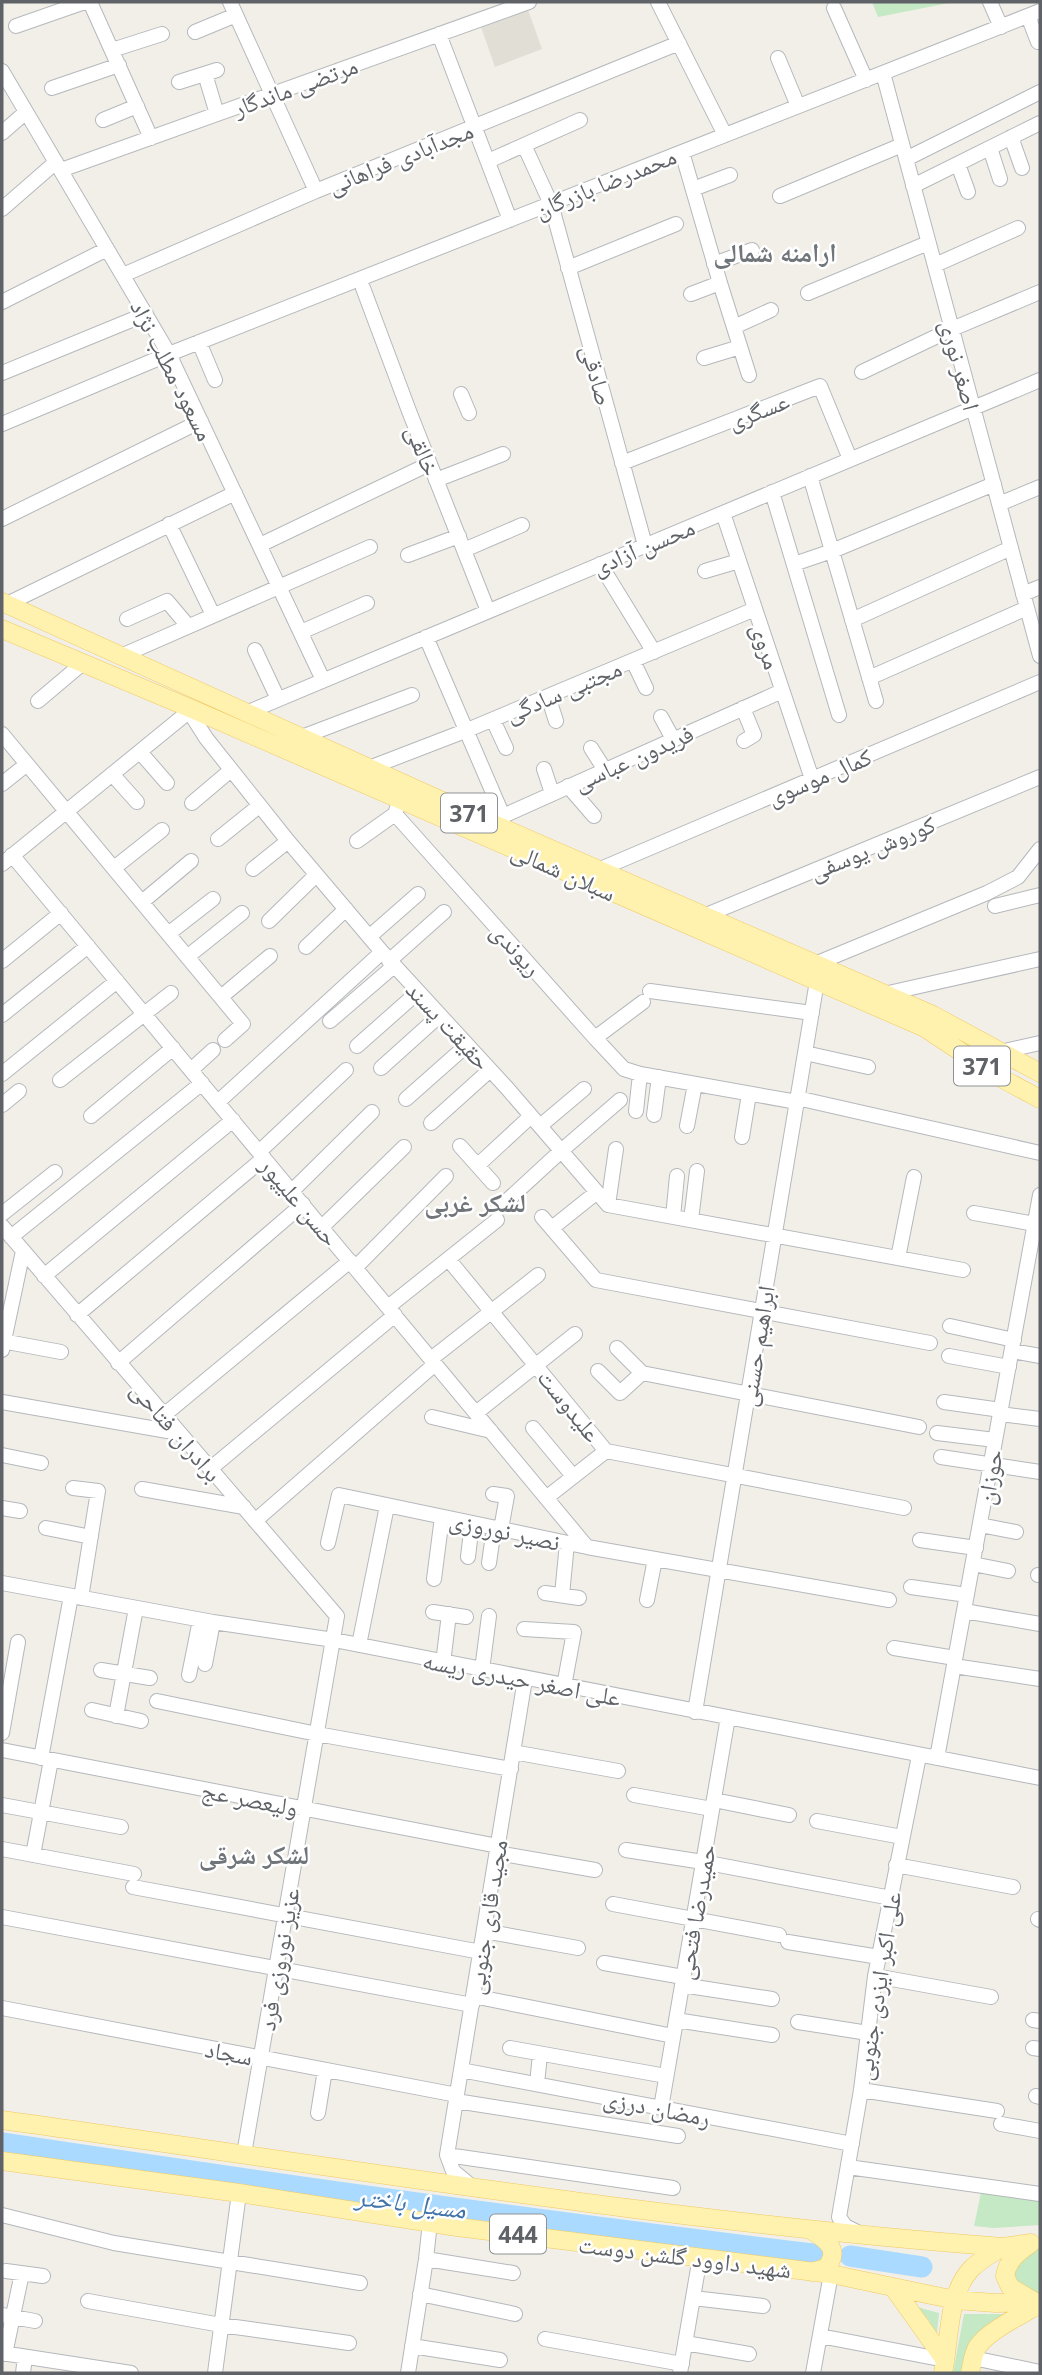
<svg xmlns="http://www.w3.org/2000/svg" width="1042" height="2375" font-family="'Noto Sans','Noto Naskh Arabic',sans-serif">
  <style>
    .education { fill: #e1ded6 }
    .green { fill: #c5e8c5 }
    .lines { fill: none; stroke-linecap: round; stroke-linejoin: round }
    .river { stroke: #aadaff; stroke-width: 21 }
    .minor-casing { stroke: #b5b8bc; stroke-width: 16 }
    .major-casing { stroke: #f2c960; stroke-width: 19 }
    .minor { stroke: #fff; stroke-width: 14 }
    .major { stroke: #fff2af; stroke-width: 18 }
    .labels { text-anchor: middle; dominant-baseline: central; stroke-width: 5; stroke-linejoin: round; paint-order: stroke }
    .shield { fill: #fff; stroke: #8f9295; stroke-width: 2 }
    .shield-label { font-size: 23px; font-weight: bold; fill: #5f6368 }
    .street-label { font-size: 24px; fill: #5f6368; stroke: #fff }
    .neighbourhood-label { font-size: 26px; font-weight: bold; fill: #70757a; stroke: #fff }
    .water-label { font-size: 26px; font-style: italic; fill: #4174aa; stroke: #fff }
  </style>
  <rect width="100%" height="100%" fill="#f1efe8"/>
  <path class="education" d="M527 7 542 49 495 67 480 24Z"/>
  <path class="green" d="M872 2H948L949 3 878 17Z
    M982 2188 1040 2198V2225L994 2228 974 2226Z
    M1040 2248V2294L1017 2286 1010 2273 1026 2254Z
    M913 2306 939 2313 936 2342 929 2320Z
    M964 2314H1005L966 2373H953Z"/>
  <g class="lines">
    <path class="river" d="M2 2143C274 2184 547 2222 821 2255
      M850 2256 922 2267"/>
    <defs>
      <path id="minor" d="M90 2 151 138
        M230 2 316 191
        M658 2 725 135
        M990 2 1001 27
        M834 8 866 80
        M1028 16 1038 42
        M16 26 85 2
        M195 32 236 15
        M439 34 510 220
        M112 50 162 34
        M778 58 798 106
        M2 71 169 354 323 680
        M883 73 1040 656
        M205 74 217 114
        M179 82 217 70
        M52 88 119 65
        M103 120 137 106
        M2 133 26 112
        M1011 137 1022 168
        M524 145 551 204 645 545
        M990 148 1000 179
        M682 152 720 283 749 375
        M495 158 580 120
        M906 159 1040 92
        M958 164 968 192
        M61 170 529 2
        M913 186 1040 123
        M693 189 730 175
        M780 196 902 145
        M2 209 56 162
        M714 264 752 250
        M935 265 1018 228
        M568 268 676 224
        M123 275 316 191 679 43
        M363 288 409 411 488 611
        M808 293 928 243
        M691 294 720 283
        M2 302 107 249
        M734 327 771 310
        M199 342 215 380
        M704 358 740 347
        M862 372 952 329 1040 292
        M2 373 146 314
        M461 394 469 413
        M2 424 169 354 1040 11
        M622 463 820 386 850 459
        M810 476 876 701
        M436 480 503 454
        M772 492 839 715
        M999 504 1040 487
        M723 513 812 779
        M2 519 201 421
        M169 524 213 615
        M260 545 429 464
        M464 550 522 525
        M408 555 459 536
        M600 564 654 652
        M794 564 832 551 994 484
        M705 571 739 561
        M1023 594 1040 587
        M7 604 235 493
        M127 619 167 601 188 626
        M852 620 1011 548
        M301 632 367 603
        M426 637 503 816
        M255 650 278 699
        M121 656 370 547
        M633 661 646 688
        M869 678 1027 608
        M548 696 556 721
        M38 701 83 663
        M743 708 754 735 744 741
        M192 709 194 719 206 738 288 841 382 952 507 1088 608 1205 963 1270
        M246 713 1040 380
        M661 717 673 739
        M493 720 506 748
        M2 734 243 1024 225 1040
        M299 738 412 695
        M591 748 605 770
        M140 752 167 783
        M369 768 465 731 755 609
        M544 769 552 793
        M112 774 137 802
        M2 784 27 764
        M568 786 594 816
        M400 799 395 814 595 1038 624 1069 640 1074 797 1102
        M192 803 231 770
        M482 819 503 816 782 691
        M218 839 259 806
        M357 841 395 814
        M12 855 587 1547
        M2 864 192 709
        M114 868 162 830
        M253 869 288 841
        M598 870 1040 682
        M142 902 191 861
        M995 906 1040 895
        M704 916 1040 777
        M269 921 316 875
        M168 934 213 899
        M369 937 418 894
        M306 947 346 909
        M187 957 242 913
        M2 961 61 913
        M389 961 444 912
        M815 964 987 893 1018 877 1040 849
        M650 991 812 1013
        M884 994 1040 959
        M221 997 270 956
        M2 1015 88 946
        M330 1021 394 966
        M595 1038 643 1002
        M357 1046 418 992
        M1000 1052 1040 1043
        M805 1053 868 1067
        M381 1068 440 1015
        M191 1070 213 1050
        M2 1074 117 981
        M60 1080 171 993
        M797 1098 1040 1153
        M406 1099 467 1045
        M218 1102 382 952
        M2 1105 19 1091
        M636 1111 640 1074
        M654 1115 659 1077
        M91 1116 173 1048
        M431 1123 490 1070
        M540 1126 584 1089
        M687 1126 695 1084
        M742 1137 749 1094
        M460 1146 493 1183
        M259 1152 346 1070
        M478 1165 531 1116
        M292 1191 372 1112
        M608 1205 616 1149
        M498 1209 561 1151 620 1100
        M974 1213 1035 1224
        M2 1214 55 1172
        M542 1217 596 1280 930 1343
        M673 1217 677 1176
        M691 1220 697 1171
        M2 1226 337 1616 244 2154
        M322 1227 404 1147
        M552 1228 597 1192
        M11 1237 202 1083
        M898 1258 914 1177
        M449 1260 606 1451 904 1508
        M355 1268 446 1176
        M44 1276 233 1120
        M388 1307 497 1220
        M77 1315 264 1158
        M950 1326 1014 1340
        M2 1341 61 1352
        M617 1348 642 1373
        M2 1350 23 1251
        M1012 1351 1040 1356
        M949 1356 1009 1367
        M431 1359 538 1275
        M118 1363 303 1204
        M598 1371 620 1393 642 1373 919 1427
        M2 1402 179 1433
        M944 1402 1001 1410
        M476 1413 575 1334
        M1000 1414 1040 1419
        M164 1415 350 1261
        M432 1417 491 1431
        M533 1428 573 1476
        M937 1433 995 1440
        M2 1455 41 1463
        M941 1457 1040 1472
        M210 1469 395 1315
        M73 1488 98 1491 81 1598
        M142 1489 244 1507
        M493 1494 507 1496 501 1529
        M546 1498 606 1451
        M2 1508 20 1511
        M255 1521 435 1364
        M980 1525 1016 1532
        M46 1528 91 1537
        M920 1540 976 1548
        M328 1543 339 1495 587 1547 889 1600
        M468 1557 472 1523
        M489 1563 494 1528
        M973 1564 1008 1571
        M1038 1575H1040
        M434 1579 442 1517
        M2 1583 213 1622 334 1640 1040 1778
        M911 1587 967 1595
        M545 1593 579 1598
        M562 1595 567 1543
        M647 1600 655 1559
        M964 1611 1040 1624
        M433 1612 466 1617
        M524 1629 574 1632 564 1686
        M359 1645 386 1511
        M894 1648 955 1658
        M443 1663 449 1614
        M205 1664 213 1622
        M954 1666 1040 1679
        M101 1670 150 1678
        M482 1670 489 1616
        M189 1675 200 1620
        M157 1701 317 1734 511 1769
        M92 1710 141 1721
        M695 1712 817 981
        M116 1716 136 1608
        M2 1733 18 1642
        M2 1750 498 1846
        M513 1752 618 1771
        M41 1758 71 1596
        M937 1758 1040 1195
        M634 1795 712 1809
        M714 1800 789 1815
        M2 1805 121 1827
        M817 1821 902 1837
        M2 1849 134 1874
        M626 1850 703 1862 891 1898
        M497 1853 595 1870
        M33 1855 51 1760
        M896 1865 1013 1887
        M133 1887 481 1952
        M613 1904 779 1935
        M2 1917 472 2005
        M1038 1919 1040 1920
        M484 1931 578 1948
        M788 1942 879 1957
        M604 1963 683 1977
        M875 1976 991 1997
        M682 1985 772 1999
        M473 1996 673 2036
        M2 2008 457 2095
        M676 2020 772 2035
        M1033 2020 1040 2021
        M798 2022 868 2033
        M510 2048 666 2076
        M1033 2048 1040 2049
        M461 2070 852 2144
        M537 2084 540 2054
        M861 2090 997 2111
        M1036 2096 1040 2097
        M456 2101 678 2136
        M661 2108 728 1717
        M318 2113 325 2070
        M1001 2124 1040 2131
        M447 2155 673 2188
        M848 2167 1040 2194
        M471 2186 453 2171 447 2155 525 1679
        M2 2215 114 2243 360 2283
        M857 2232 845 2226 839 2217 861 2090 875 1976 919 1756
        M426 2259 513 2273
        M6 2271 43 2276
        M420 2294 515 2314
        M693 2298 763 2306
        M88 2301 221 2325 349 2343
        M2 2315 35 2321
        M820 2336 945 2360
        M545 2339 682 2364
        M685 2343 749 2354
        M412 2346 500 2360
        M2 2353 131 2373
        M5 2354 22 2273
        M973 2358 1040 2372
        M23 2373 25 2357
        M215 2373 239 2193
        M408 2373 426 2259 430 2222
        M680 2373 700 2257
        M813 2373 831 2274"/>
      <path id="major" d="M2 602 482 819 933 1015 1040 1073
        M2 629 192 709 925 1028 999 1077 1040 1099
        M2 2120C335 2166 668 2222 1003 2247L1031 2243
        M2 2161 239 2193 457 2227 831 2274 955 2300 995 2303 1034 2302
        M811 2230C827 2240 841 2250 826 2268L812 2272
        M1030 2244C1018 2252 1007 2261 1005 2276L1010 2287 1035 2302
        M895 2290 945 2360
        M943 2373C950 2340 947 2295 971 2269 980 2260 992 2253 1003 2247
        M970 2373C972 2364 973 2353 978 2346 991 2329 1022 2315 1040 2304"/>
    </defs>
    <use href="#minor" class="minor-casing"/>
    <use href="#major" class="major-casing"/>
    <use href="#minor" class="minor"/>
    <use href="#major" class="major"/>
  </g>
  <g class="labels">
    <g class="shield">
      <rect x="441" y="793.5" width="56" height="39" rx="5"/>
      <rect x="954" y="1046.5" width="56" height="39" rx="5"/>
      <rect x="490" y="2214.5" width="56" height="39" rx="5"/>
    </g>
    <g class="shield-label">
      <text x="469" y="813">371</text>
      <text x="982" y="1066">371</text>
      <text x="518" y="2234">444</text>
    </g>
    <g class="street-label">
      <text transform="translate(295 86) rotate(-20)">مرتضی ماندگار</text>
      <text transform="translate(400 157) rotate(-22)">مجدآبادی فراهانی</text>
      <text transform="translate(605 182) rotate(-22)">محمدرضا بازرگان</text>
      <text transform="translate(961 365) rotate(75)">اصغر نوری</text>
      <text transform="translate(173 370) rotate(63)">مسعود مطلب نژاد</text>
      <text transform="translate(598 375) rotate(75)">صادقی</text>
      <text transform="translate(758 410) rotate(-21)">عسگری</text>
      <text transform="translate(424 450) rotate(68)">خالقی</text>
      <text transform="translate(643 546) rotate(-23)">محسن آزادی</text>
      <text transform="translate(767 646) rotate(72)">مروی</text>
      <text transform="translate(563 690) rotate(-23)">مجتبی سادگی</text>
      <text transform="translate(633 757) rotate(-24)">فریدون عباسی</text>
      <text transform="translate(819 776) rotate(-23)">کمال موسوی</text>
      <text transform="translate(872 847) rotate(-22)">کوروش یوسفی</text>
      <text transform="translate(564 871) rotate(24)">سبلان شمالی</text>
      <text transform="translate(517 949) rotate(48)">ریوندی</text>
      <text transform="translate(449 1025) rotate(47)">حقیقت پسند</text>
      <text transform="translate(300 1201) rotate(50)">حسن علیپور</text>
      <text transform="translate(756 1346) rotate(-81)">ابراهیم حسنی</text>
      <text transform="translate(570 1405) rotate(51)">علیدوست</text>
      <text transform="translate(177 1431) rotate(49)">برادران فتاحی</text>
      <text transform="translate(989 1477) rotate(-80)">حوزان</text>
      <text transform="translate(505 1530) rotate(12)">نصیر نوروزی</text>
      <text transform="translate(522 1678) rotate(11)">علی اصغر حیدری ریسه</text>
      <text transform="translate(250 1798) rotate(11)">ولیعصر عج</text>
      <text transform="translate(695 1912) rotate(-80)">حمیدرضا فتحی</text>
      <text transform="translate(486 1917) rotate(-81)">مجید قاری جنوبی</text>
      <text transform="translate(278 1959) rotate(-80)">عزیز نوروزی فرد</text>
      <text transform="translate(877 1986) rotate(-81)">علی اکبر ایزدی جنوبی</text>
      <text transform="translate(229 2052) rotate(11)">سجاد</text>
      <text transform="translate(657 2107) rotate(11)">رمضان درزی</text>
      <text transform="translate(685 2256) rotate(7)">شهید داوود گلشن دوست</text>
    </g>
    <g class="neighbourhood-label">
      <text x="775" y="252">ارامنه شمالی</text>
      <text x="475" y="1202">لشکر غربی</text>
      <text x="254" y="1854">لشکر شرقی</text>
    </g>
    <g class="water-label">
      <text transform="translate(411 2202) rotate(7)">مسیل باختر</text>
    </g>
  </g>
  <rect width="1042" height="2375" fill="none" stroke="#5f6368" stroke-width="7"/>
</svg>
